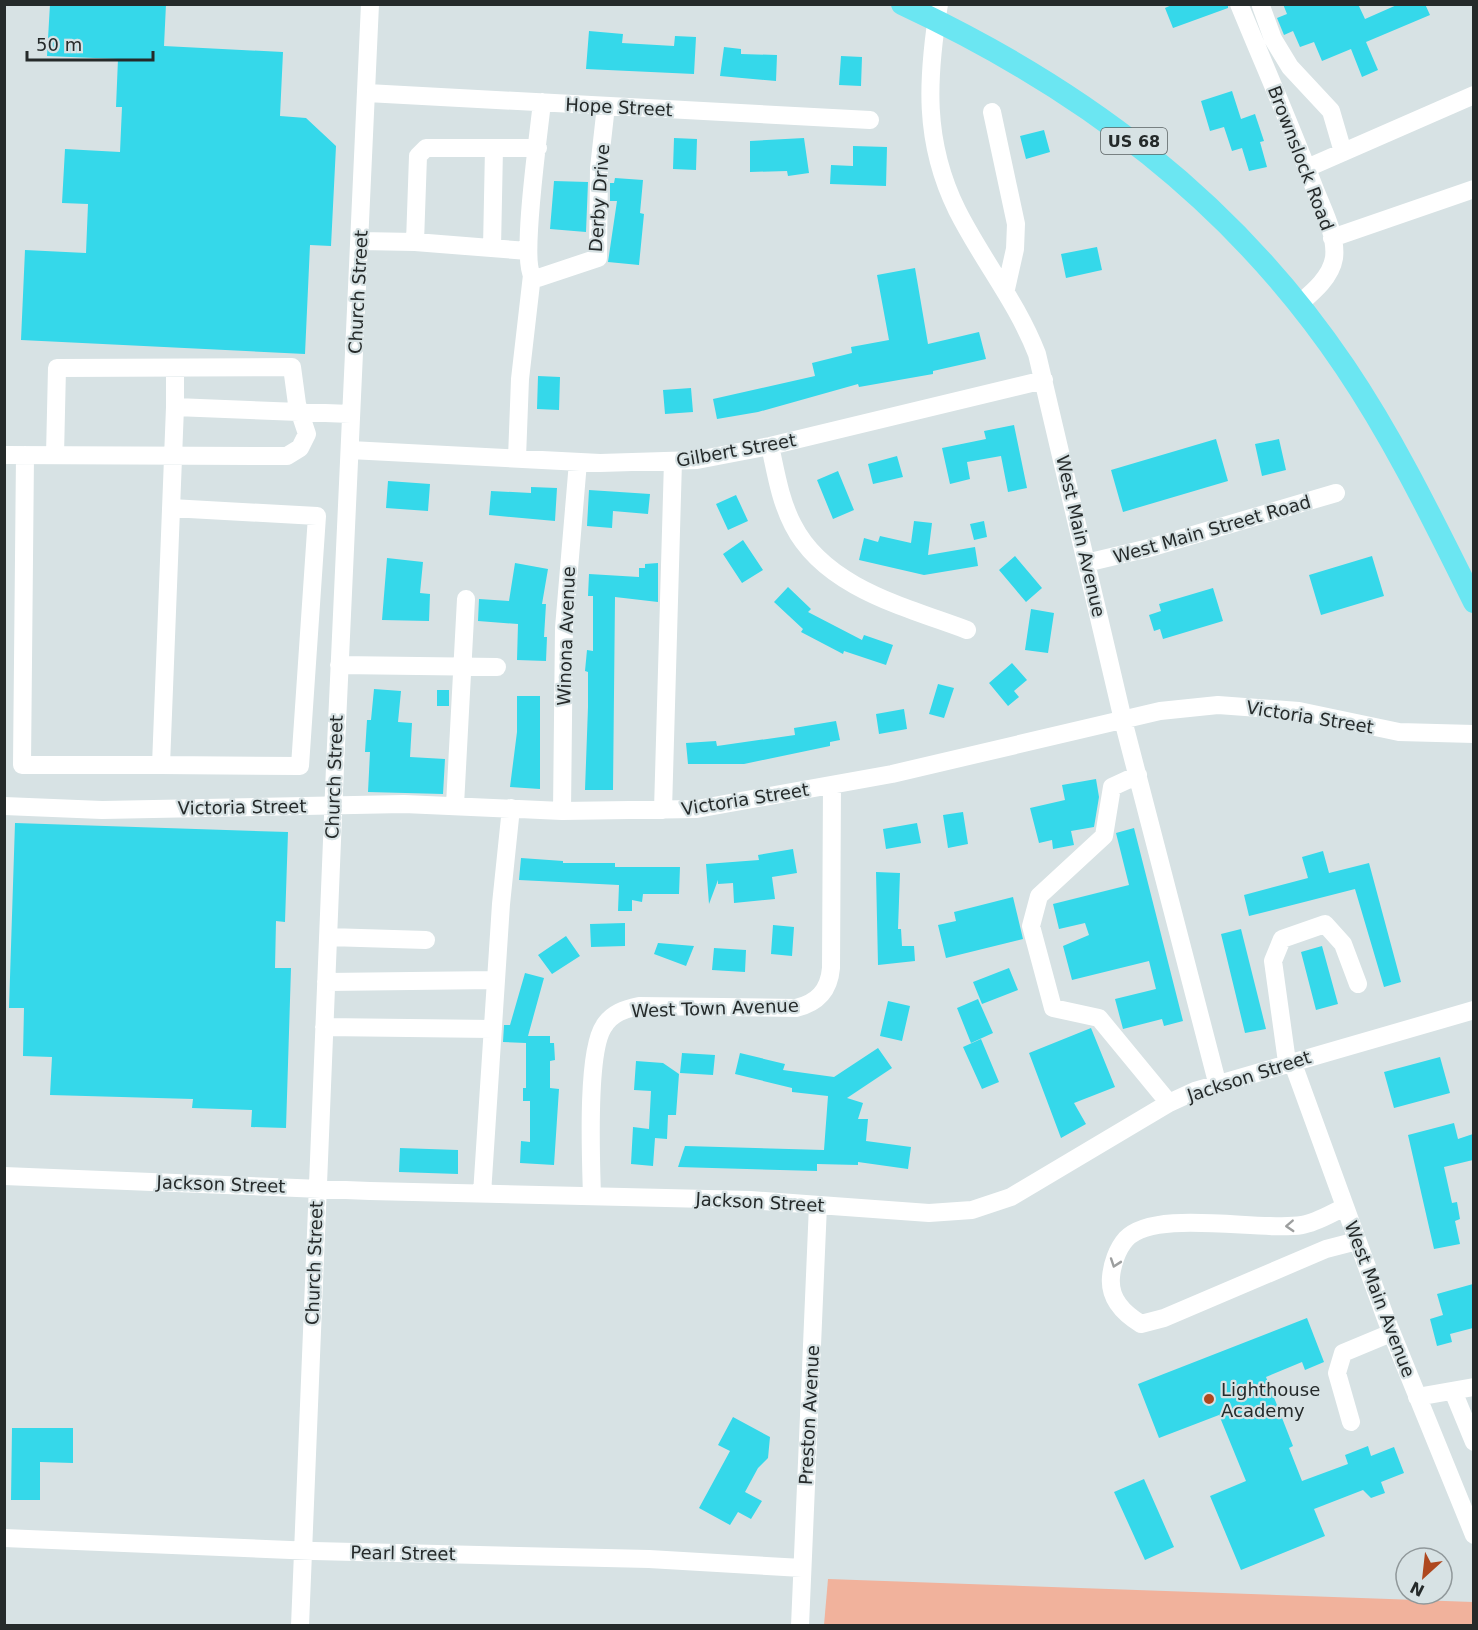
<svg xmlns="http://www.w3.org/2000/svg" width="1478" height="1630" font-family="'DejaVu Sans',sans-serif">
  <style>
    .green { fill: #f1b29c }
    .building { fill: #35d8ea }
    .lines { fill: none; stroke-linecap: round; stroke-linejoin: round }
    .minor { stroke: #fff; stroke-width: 18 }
    .major { stroke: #6be6f2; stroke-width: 22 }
    .oneway { stroke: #9d9f9f }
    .poi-dot { fill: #ae481f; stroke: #d7e2e4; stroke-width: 2 }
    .labels { text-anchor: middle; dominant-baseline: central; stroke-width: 4.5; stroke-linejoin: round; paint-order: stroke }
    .shield { fill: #d7e2e4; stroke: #5a6162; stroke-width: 1.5 }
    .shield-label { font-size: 16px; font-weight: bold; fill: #252a2a }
    .street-label { font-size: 18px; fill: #252a2a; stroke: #d7e2e4 }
    .poi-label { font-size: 18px; fill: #252a2a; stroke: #d7e2e4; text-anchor: start }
  </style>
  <rect width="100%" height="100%" fill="#d7e2e4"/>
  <path class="green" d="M828 1579 1473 1602V1625H824Z"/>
  <path class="building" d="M50 4H166L164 46 283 52 280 116 306 118 336 146 331 246 310 245 305 354 21 340 25 250 86 253 88 204 62 203 65 149 120 152 122 107H116L118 59 47 56Z
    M1174 4H1228V8L1173 28 1165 8Z
    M1283 4H1358L1365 19 1399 4H1425L1430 15 1366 42 1378 70 1362 77 1351 49 1322 61 1314 42 1300 47 1293 31 1284 35 1277 18 1287 14Z
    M589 31 623 34 622 43 674 46 675 36 696 37 694 74 586 69Z
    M724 47 741 49V54L777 55 776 81 720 76Z
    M841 56 862 57 861 86 839 85Z
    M1232 91 1241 119 1255 114 1264 141 1260 142 1267 167 1249 171 1242 148 1232 151 1224 127 1210 131 1201 101Z
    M1044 130 1050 152 1026 159 1020 136Z
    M674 138 697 139 696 170 673 169Z
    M804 138 809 173 788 176 787 171 750 172V141Z
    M853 146 887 147 886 186 830 184 831 165 853 166Z
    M615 178 643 180 640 213 644 214 639 265 608 262 617 201H610V183H614Z
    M554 181 588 182 586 232 550 229Z
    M1097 247 1102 270 1066 278 1061 254Z
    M915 268 928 344 979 332 986 359 933 371V374L859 387 858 384 758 412 717 419 713 399 815 376 812 363 852 353 851 347 889 340 877 275Z
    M538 376 560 377 559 410 537 409Z
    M691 388 693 412 665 414 663 390Z
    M1014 425 1027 488 1008 492 1001 456 967 462 970 479 950 484 942 448 986 439 984 431Z
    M1216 439 1228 481 1123 512 1111 470Z
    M1279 439 1286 470 1262 476 1255 444Z
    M897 456 903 477 873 484 868 464Z
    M838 471 854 510 833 519 817 480Z
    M388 481 430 484 428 511 386 508Z
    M531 487 557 488 555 521 489 515 491 491 531 493Z
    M589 490 650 494 648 514 613 511 612 528 587 526Z
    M736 495 748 521 728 530 716 504Z
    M914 521 932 523 928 555 975 547 978 566 924 575 859 560 864 538 878 542 880 536 911 543Z
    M984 521 987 537 974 540 970 524Z
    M743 540 763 570 742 583 723 554Z
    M1015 556 1042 588 1026 602 999 570Z
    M1372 556 1384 596 1321 615 1309 575Z
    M387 558 423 562 420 593 430 594 429 621 382 620Z
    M515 563 548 569 542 604H546L544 637H547L546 661 517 660 518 624 478 621 479 599 509 601Z
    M658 563V602L615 597 613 790H585L588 707V672L585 671 587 650 593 651V596H588L589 574 639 577V568H645V564Z
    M788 587 811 609 808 612 862 640 864 635 893 645 886 665 844 651 843 654 801 632 803 629 774 602Z
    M1213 588 1223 621 1163 639 1160 629 1154 631 1149 615 1161 611 1159 604Z
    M1031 609 1054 613 1048 653 1025 650Z
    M1012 663 1027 680 1014 691 1019 697 1008 706 989 683Z
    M938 684 954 688 944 718 929 714Z
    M374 689 401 691 398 722 412 723 410 757 445 759 443 794 368 792 370 752H365L367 720H371Z
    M437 690H449V706H437Z
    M517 696H540V789L510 787 517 732Z
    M904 709 907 729 879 734 876 714Z
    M836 721 840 740 830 742V746L744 764H688L686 743 716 741 717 746 795 735 794 728Z
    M1096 779 1099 797 1094 827 1071 831 1074 845 1053 849 1052 840 1039 843 1030 808 1065 800 1062 785Z
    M963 812 968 844 948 848 943 815Z
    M15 823 288 832 285 922 276 921 275 968H291L286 1128 251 1127 252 1110 192 1108 193 1099 50 1095 52 1057 23 1056 24 1008H9Z
    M917 823 921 843 886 849 883 829Z
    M1134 828 1183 1021 1164 1026 1162 1019 1123 1029 1115 999 1156 989 1149 961 1072 980 1063 946 1089 935 1085 923 1059 929 1053 904 1129 885 1116 833Z
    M793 849 797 873 772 877 775 899 734 903 733 883 718 884V880L709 904 706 864 759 860 758 855Z
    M1323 851 1329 873 1369 863 1401 982 1384 987 1355 889 1249 916 1244 895 1308 878 1302 857Z
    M521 858 563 861V863H615V867H680L679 894H643L642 902 632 900V911H618L619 885 519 880Z
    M876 872 900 873 898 929H901L902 946H914L915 961 878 965Z
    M1013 897 1023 939 946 958 938 925 956 921 954 912Z
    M625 923V946L591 947 590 924Z
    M773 925 794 927 792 956 771 954Z
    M1241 929 1266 1029 1245 1033 1221 934Z
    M566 936 580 956 552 974 538 955Z
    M658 943 694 946 686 966 654 954Z
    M1322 946 1338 1004 1316 1010 1301 952Z
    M714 948 746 950 745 972 712 970Z
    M1009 968 1018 990 982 1004 973 982Z
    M525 973 544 978 528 1036H550V1043H554L555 1060 550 1061V1088L559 1089 554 1165 520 1163 521 1141 530 1142V1101H523V1088H526V1043L503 1042 504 1025H510Z
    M978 999 993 1033 971 1043 957 1008Z
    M888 1001 910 1006 902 1041 880 1036Z
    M1091 1028 1115 1087 1074 1103 1086 1124 1061 1138 1029 1053Z
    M981 1039 999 1082 982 1089 963 1047Z
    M878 1048 892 1068 847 1098 863 1103 858 1119H868L866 1141 911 1147 908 1169 858 1162V1165L817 1164V1171L678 1167 685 1146 824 1150 828 1096 792 1092V1088L735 1074 740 1053 785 1064 783 1070 834 1077Z
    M682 1053 715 1055 713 1075 680 1073Z
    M1440 1057 1450 1093 1394 1108 1384 1072Z
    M636 1061 663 1063 679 1074 676 1115H668L667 1139 655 1138 653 1166 631 1164 633 1127 649 1129 651 1091 634 1090Z
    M1454 1123 1458 1139 1473 1134V1160L1444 1167 1452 1203 1457 1202 1460 1219 1455 1221 1460 1244 1434 1249 1408 1135Z
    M400 1148 458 1150V1174L399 1172Z
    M1473 1284V1328L1450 1334 1452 1342 1437 1346 1430 1319 1443 1315 1437 1294Z
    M1307 1318 1324 1362 1305 1370 1302 1362 1266 1377 1293 1446 1289 1448 1302 1481 1348 1464 1345 1455 1368 1446 1371 1456 1394 1447 1404 1473 1381 1482 1385 1493 1371 1498 1363 1490 1314 1509 1325 1536 1241 1570 1210 1496 1246 1481 1219 1415 1159 1438 1138 1384Z
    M733 1417 770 1437 768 1458 758 1468 745 1492 762 1501 751 1519 738 1512 730 1525 699 1508 730 1451 718 1445Z
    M12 1428H73V1463L40 1462V1500H11Z
    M1144 1479 1174 1547 1145 1560 1114 1492Z"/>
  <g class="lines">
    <path class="minor" d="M939 4C927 78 923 141 957 210 982 260 1017 302 1037 354L1123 720 1217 1082
      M1239 4C1264 65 1291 126 1314 187 1322 208 1337 235 1334 258 1331 277 1313 292 1299 304
      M1261 6 1273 39 1290 67 1331 111 1343 152
      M367 93 870 120
      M992 112 1016 224 1015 249 1006 289
      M1307 168 1474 95
      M1332 238 1474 189
      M360 241 415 242 418 156 426 148H538
      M415 242 528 251
      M492 248 494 148
      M532 275 538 278 598 258 599 168 606 106
      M175 407V368
      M770 446C776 473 780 500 793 525 825 588 906 607 967 630
      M350 450 600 463 697 460 770 446 1044 380
      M4 455C99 455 193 456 287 456L300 448 307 434 297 404 292 367 57 368 55 455
      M25 455 22 765H161
      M517 458 520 379 532 275C521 257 539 132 542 102
      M171 508 317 516 300 766 161 765 175 407 351 414
      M1086 563 1149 548 1336 493
      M339 665 497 667
      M1138 775 1112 787 1104 836 1039 896 1031 926 1053 1008 1099 1018 1169 1103
      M455 805 466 599
      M4 806 102 810 404 804 562 811 697 809 892 774 1160 711 1218 705 1299 711 1399 732 1474 734
      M663 810 673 461
      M562 811 564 628 578 462
      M328 937 426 940
      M326 982 496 980
      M324 1027 493 1029
      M1292 1061 1386 1319 1474 1535
      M1287 1062 1273 961 1282 939 1325 924 1343 944 1358 984
      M4 1176 370 1191 750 1200 929 1213 972 1210 1011 1197 1169 1103 1195 1091 1474 1010
      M482 1194 501 904 511 808
      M592 1196C591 1161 586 1052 604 1026 612 1013 625 1009 639 1006L796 1008C817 1003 829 991 831 968L832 785
      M1345 1207C1332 1213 1316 1223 1302 1225 1260 1232 1155 1208 1126 1239 1117 1249 1112 1265 1111 1277 1109 1299 1123 1313 1141 1324L1164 1318 1326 1249 1357 1241
      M1453 1391 1474 1442
      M1417 1397 1474 1387
      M1351 1422 1337 1373 1343 1353 1391 1333
      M4 1538 314 1551 649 1559 802 1568
      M300 1626 335 767 370 4
      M800 1626 818 1205"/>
    <path class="major" d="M902 4C1082 88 1233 201 1345 367 1395 441 1434 522 1474 602"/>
  </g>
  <defs><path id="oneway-chevron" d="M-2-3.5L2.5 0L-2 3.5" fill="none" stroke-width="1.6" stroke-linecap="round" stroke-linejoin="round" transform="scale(1.5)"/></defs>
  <g class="oneway">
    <use href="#oneway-chevron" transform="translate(1290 1226) rotate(177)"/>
    <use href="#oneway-chevron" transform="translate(1115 1263) rotate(109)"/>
  </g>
  <circle class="poi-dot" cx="1209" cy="1399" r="6"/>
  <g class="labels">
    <rect class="shield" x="1101" y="128" width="66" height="26" rx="4.5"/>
    <g class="shield-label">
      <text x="1134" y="141">US 68</text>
    </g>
    <g class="street-label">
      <text transform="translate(619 107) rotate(3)">Hope Street</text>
      <text transform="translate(1301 158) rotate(69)">Brownslock Road</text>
      <text transform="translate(599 198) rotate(-86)">Derby Drive</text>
      <text transform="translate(358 292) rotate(-87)">Church Street</text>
      <text transform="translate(736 450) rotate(-10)">Gilbert Street</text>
      <text transform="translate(1212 529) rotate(-16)">West Main Street Road</text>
      <text transform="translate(1081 536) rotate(77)">West Main Avenue</text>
      <text transform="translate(566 636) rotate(-88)">Winona Avenue</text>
      <text transform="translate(1310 717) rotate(9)">Victoria Street</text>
      <text transform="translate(334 777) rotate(-88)">Church Street</text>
      <text transform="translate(745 799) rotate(-9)">Victoria Street</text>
      <text transform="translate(242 807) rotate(-1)">Victoria Street</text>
      <text transform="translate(715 1008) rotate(-2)">West Town Avenue</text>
      <text transform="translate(1249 1076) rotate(-18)">Jackson Street</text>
      <text transform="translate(221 1184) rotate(2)">Jackson Street</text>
      <text transform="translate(760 1202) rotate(3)">Jackson Street</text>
      <text transform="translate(314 1263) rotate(-88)">Church Street</text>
      <text transform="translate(1380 1299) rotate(69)">West Main Avenue</text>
      <text transform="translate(809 1415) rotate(-87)">Preston Avenue</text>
      <text transform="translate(403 1553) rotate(1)">Pearl Street</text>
    </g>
    <g class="poi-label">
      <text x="1221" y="1389">Lighthouse<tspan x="1221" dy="21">Academy</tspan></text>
    </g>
  </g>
  <rect width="1478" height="1630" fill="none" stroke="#252a2a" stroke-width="12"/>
  <g transform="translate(1424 1576) rotate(207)"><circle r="28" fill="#d7e2e4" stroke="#90989a" stroke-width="1.5"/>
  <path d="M0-4.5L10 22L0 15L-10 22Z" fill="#ae481f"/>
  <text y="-9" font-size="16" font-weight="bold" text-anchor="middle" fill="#252a2a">N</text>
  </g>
  <path d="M27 51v9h126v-9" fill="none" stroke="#252a2a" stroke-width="3"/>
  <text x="36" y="51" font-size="18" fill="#252a2a" stroke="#d7e2e4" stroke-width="4.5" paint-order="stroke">50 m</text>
</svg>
